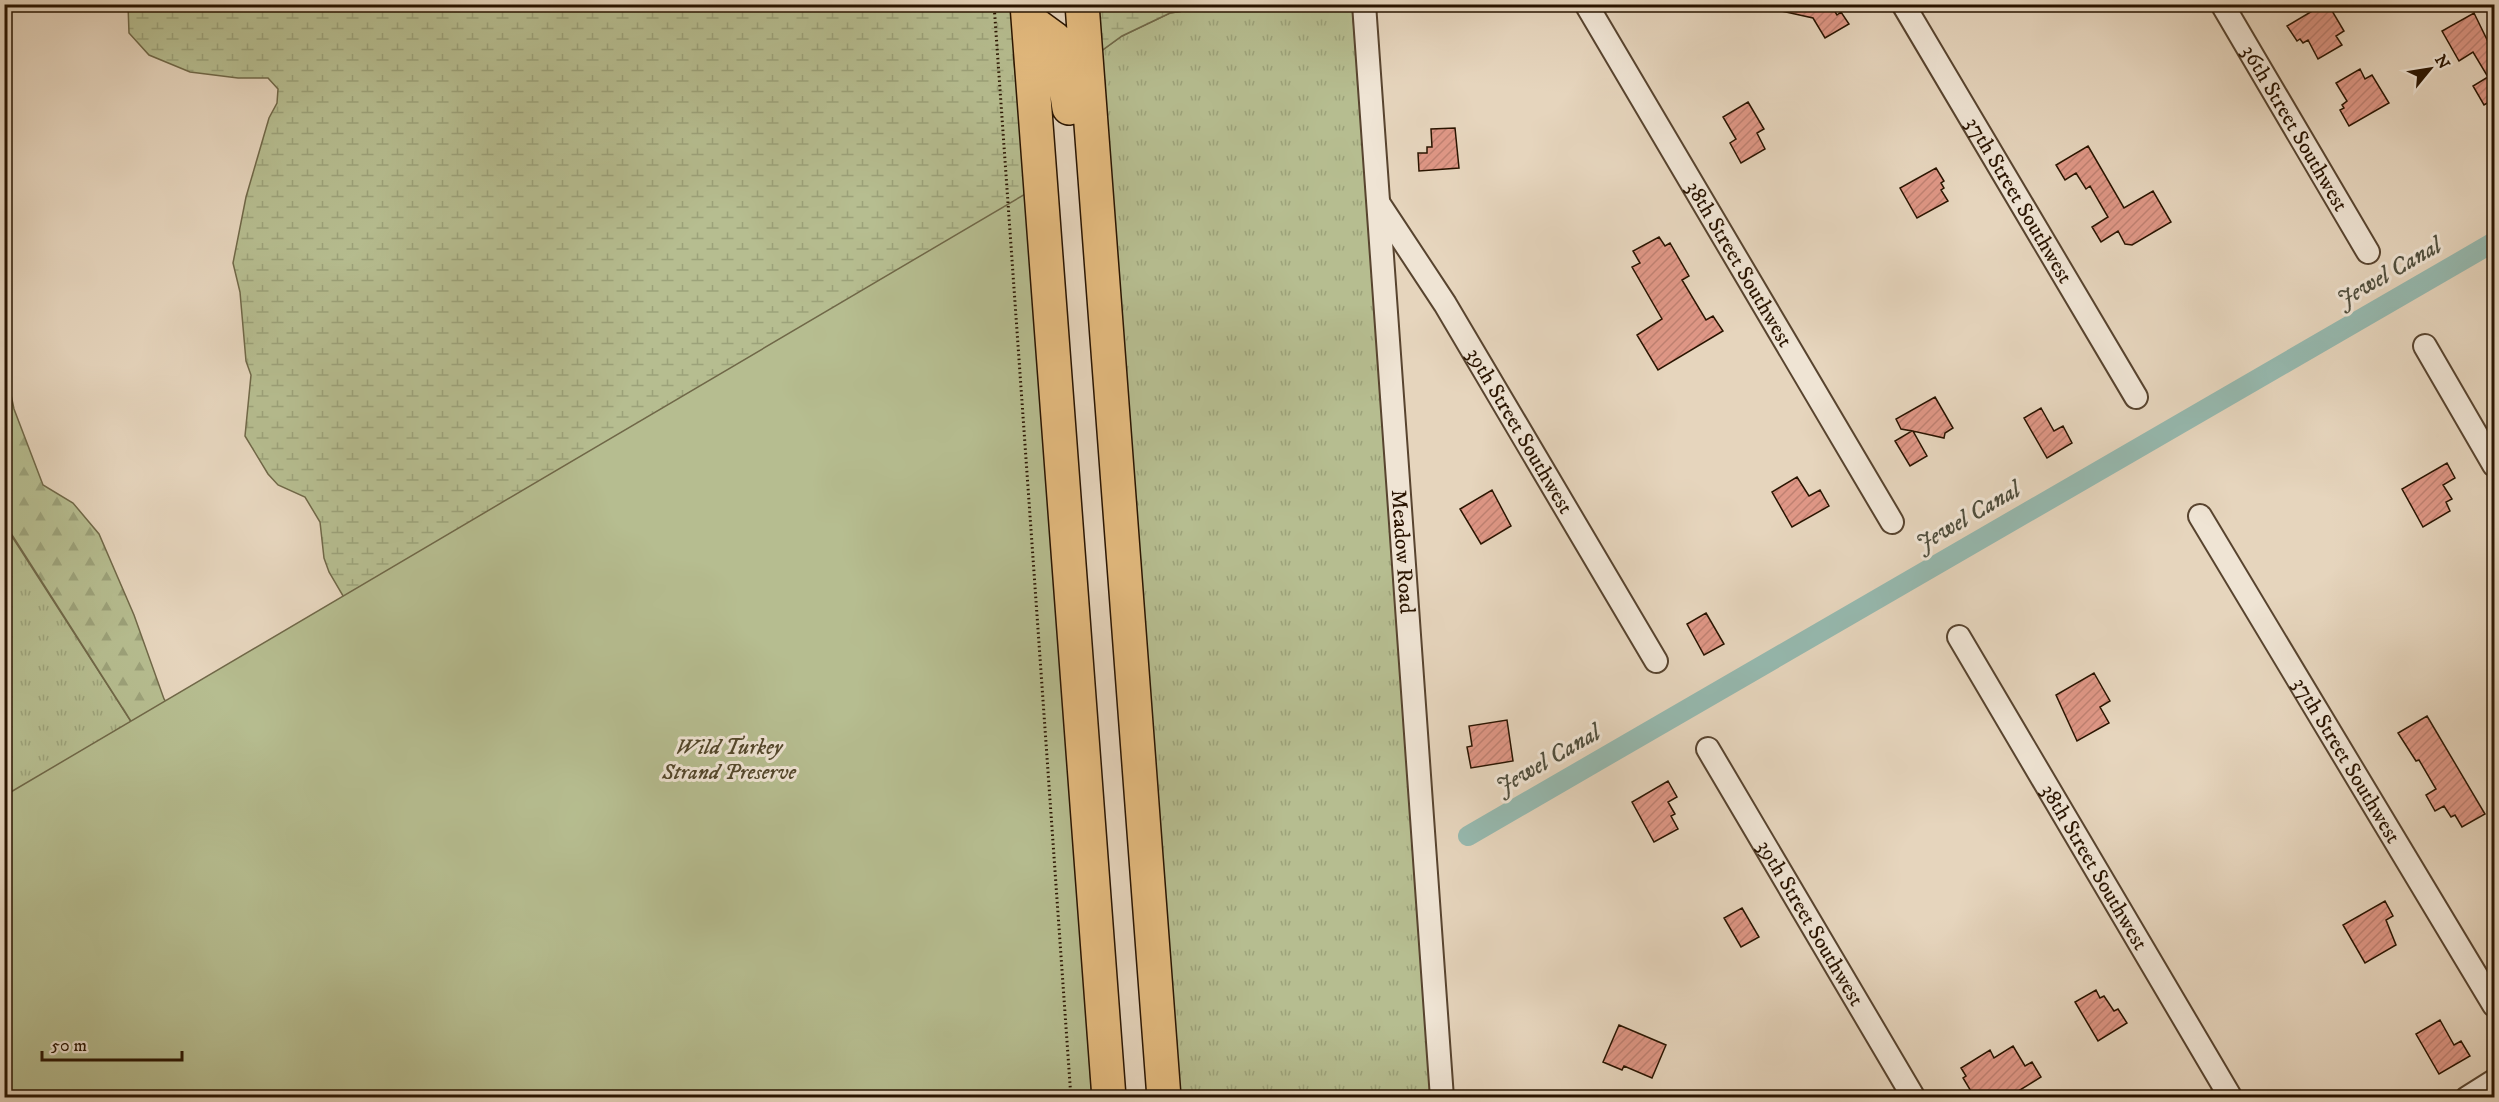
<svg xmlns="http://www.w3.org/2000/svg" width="2499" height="1102" font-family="'IM FELL DW Pica',serif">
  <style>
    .grass { fill: url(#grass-tufts); stroke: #706848; stroke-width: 1.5 }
    .forest { fill: url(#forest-firs); stroke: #706848; stroke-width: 1.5 }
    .wetland { fill: url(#wetland-marsh); stroke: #706848; stroke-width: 1.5 }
    .green { fill: #b6bd90; stroke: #706848; stroke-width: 1.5 }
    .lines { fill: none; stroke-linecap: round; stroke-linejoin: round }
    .canal { stroke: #96b9af; stroke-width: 20 }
    .building { fill: url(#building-hatch); stroke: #291400; stroke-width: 1.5 }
    .minor-casing { stroke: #58442f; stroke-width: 26 }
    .trunk-casing { stroke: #291400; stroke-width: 36 }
    .path { stroke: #291400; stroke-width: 3; stroke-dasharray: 1.5 3; stroke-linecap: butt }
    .minor { stroke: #efe4d4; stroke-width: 22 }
    .trunk { stroke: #e3ba7e; stroke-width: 33 }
    .labels { text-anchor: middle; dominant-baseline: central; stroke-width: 6; stroke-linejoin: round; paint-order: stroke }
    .street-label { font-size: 22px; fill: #291400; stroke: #efe4d4 }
    .park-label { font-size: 22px; font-style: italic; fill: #53472b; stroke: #efe4d4 }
    .water-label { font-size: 24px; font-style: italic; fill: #4f4e3d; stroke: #efe4d4 }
  </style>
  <defs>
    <pattern id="grass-tufts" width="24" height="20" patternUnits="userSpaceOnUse" patternTransform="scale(1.5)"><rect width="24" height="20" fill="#b6bd90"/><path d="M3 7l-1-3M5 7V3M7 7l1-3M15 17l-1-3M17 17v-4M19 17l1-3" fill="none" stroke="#9ca27a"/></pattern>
    <pattern id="forest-firs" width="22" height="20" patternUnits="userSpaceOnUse" patternTransform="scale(1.5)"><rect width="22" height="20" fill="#b6bd90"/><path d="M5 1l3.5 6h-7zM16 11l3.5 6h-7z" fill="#9ca27a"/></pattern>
    <pattern id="wetland-marsh" width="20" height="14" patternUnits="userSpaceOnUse" patternTransform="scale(1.5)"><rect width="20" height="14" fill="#b6bd90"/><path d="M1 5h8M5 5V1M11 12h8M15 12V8" fill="none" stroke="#9ca27a"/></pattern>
    <pattern id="building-hatch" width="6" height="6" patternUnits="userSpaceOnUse" patternTransform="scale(1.5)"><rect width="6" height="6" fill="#df9786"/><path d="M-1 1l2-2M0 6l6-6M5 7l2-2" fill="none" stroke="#bf8172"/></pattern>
  </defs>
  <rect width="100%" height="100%" fill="#e6d5bd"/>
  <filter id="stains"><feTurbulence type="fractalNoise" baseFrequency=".00333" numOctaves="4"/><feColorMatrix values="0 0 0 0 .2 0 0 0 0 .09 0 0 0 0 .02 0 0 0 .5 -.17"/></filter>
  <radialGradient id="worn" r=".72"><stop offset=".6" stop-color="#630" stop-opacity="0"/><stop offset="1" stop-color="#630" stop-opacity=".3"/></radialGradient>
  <path class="grass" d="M1223 5H1352L1443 1097H1175L1097 54 1122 36 1170 13Z
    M4 524 141 737 5 1097Z"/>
  <path class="forest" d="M4 362 14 409 43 485 73 503 99 534 134 615 164 699 187 732 141 737 5 524Z"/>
  <path class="wetland" d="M128 5H1017L1021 59 1014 62 1031 209 353 613 329 572 324 558 320 522 305 497 278 485 268 474 245 436 251 375 246 361 240 292 233 263 246 197 269 118 277 103 278 89 268 78H238L190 72 149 55 129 33Z
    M1093 5H1223L1170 13 1122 36 1097 54Z"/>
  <path class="green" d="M1027 193 1092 1097H5L4 796Z"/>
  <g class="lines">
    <path class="canal" d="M1468 836 2494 242"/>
  </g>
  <path class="building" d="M1782 4H1830L1837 15 1841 12 1849 24 1825 38 1813 18 1781 11Z
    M2324 4H2328L2344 31 2336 36 2342 45 2318 59 2308 40 2303 43 2300 39 2297 41 2287 26Z
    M2474 13 2494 54V99L2484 105 2473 86 2488 77 2473 52 2459 61 2442 31Z
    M2360 69 2365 79 2372 75 2389 103 2349 126 2340 110 2344 108 2342 105 2347 101 2336 83Z
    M1748 102 1764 129 1757 133 1765 149 1741 163 1730 143 1736 139 1723 117Z
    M1455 128 1459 168 1419 171 1418 153H1427V147H1432L1431 129Z
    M2088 146 2124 208 2153 191 2171 222 2132 245 2125 244 2118 231 2101 242 2092 227 2108 217 2090 186 2086 189 2076 173 2065 180 2056 165Z
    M1936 168 1944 181 1941 183 1944 188 1941 190 1948 201 1917 218 1900 188Z
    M1659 237 1665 246 1670 243 1689 276 1682 280 1706 320 1713 316 1723 331 1658 370 1637 335 1662 319 1632 267 1640 263 1633 251Z
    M1935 397 1953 428 1945 433 1944 438 1913 431 1927 456 1910 466 1895 441 1912 431 1901 429 1896 419Z
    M2041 408 2054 431 2063 426 2072 443 2047 458 2024 418Z
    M2447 463 2455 478 2443 485 2452 499 2446 502 2450 511 2423 527 2402 489Z
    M1797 477 1809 496 1820 490 1829 506 1792 527 1772 492Z
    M1492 490 1511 526 1481 544 1460 509Z
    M1706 613 1724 644 1704 655 1687 624Z
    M2094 673 2110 701 2100 707 2109 723 2077 741 2056 695Z
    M2427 716 2485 814 2462 827 2455 815 2451 817 2444 806 2435 811 2426 795 2436 789 2419 760 2416 761 2398 733Z
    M1507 720 1513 761 1471 768 1467 747 1472 746 1469 726Z
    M1668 781 1677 797 1668 802 1675 814 1671 816 1678 829 1654 842 1632 802Z
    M2385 901 2393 916 2386 920 2396 945 2365 963 2343 925Z
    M1742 908 1759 937 1741 947 1724 918Z
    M2096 990 2100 998 2104 996 2114 1011 2118 1009 2127 1023 2098 1041 2075 1002Z
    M2440 1020 2454 1045 2461 1041 2470 1056 2439 1074 2416 1034Z
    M1619 1025 1666 1045 1652 1078 1624 1066 1622 1070 1603 1062Z
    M2013 1046 2025 1066 2032 1062 2041 1077 2007 1098H1975L1963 1078 1966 1076 1961 1068 1990 1050 1994 1058Z"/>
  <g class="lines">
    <defs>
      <g id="minor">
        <path id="s1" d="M1364 4 1442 1098"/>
        <path id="s2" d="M1586 4 1892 522"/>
        <path id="s3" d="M1903 4 2136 397"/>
        <path id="s4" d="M2222 4 2368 252"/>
        <path id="s5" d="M1379 204 1445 304 1656 661"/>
        <path d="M2425 346 2494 465"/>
        <path id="s6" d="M2200 516 2494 1005"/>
        <path id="s7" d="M1959 637 2231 1098"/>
        <path id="s8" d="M1708 749 1914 1098"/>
        <path d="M2467 1098 2494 1081"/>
      </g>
      <path id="trunk" d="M1027 4 1109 1098
        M1082 4 1164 1098
        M1029 20 1055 39 1060 50 1069 108"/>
    </defs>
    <use href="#minor" class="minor-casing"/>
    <use href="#trunk" class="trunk-casing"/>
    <path class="path" d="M994 4 1071 1098"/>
    <use href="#minor" class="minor"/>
    <use href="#trunk" class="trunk"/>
  </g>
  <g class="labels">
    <g class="street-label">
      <text stroke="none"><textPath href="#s4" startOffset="144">36th Street Southwest</textPath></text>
      <text stroke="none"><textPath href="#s3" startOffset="228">37th Street Southwest</textPath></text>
      <text stroke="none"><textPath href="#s2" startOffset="302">38th Street Southwest</textPath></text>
      <text stroke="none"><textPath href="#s5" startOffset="267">39th Street Southwest</textPath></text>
      <text stroke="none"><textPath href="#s1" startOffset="549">Meadow Road</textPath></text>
      <text stroke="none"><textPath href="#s6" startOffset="285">37th Street Southwest</textPath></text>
      <text stroke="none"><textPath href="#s7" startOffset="267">38th Street Southwest</textPath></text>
      <text stroke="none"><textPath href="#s8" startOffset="202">39th Street Southwest</textPath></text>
    </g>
    <g class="park-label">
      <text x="729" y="747">Wild Turkey<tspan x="729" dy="25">Strand Preserve</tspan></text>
    </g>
    <g class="water-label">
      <text transform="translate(2389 273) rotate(-30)">Jewel Canal</text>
      <text transform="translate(1968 517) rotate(-30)">Jewel Canal</text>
      <text transform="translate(1548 760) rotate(-30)">Jewel Canal</text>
    </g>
  </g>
  <rect width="2499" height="1102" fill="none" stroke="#e6d5bd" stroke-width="24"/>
  <rect x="6" y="6" width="2487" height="1090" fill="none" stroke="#291400" stroke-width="3"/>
  <rect x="12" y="12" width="2475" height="1078" fill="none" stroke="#291400" stroke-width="1.5"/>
  <g transform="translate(2430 69) rotate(60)" stroke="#efe4d4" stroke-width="4.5" paint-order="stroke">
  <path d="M0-4.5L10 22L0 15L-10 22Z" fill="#291400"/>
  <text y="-9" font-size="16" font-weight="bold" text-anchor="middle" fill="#291400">N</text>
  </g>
  <path d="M42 1051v9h140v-9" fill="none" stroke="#291400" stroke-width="3"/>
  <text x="51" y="1051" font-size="18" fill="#291400" stroke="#efe4d4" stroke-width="4.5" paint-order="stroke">50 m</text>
  <rect width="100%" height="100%" filter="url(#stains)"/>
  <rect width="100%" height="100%" fill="url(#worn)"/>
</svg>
